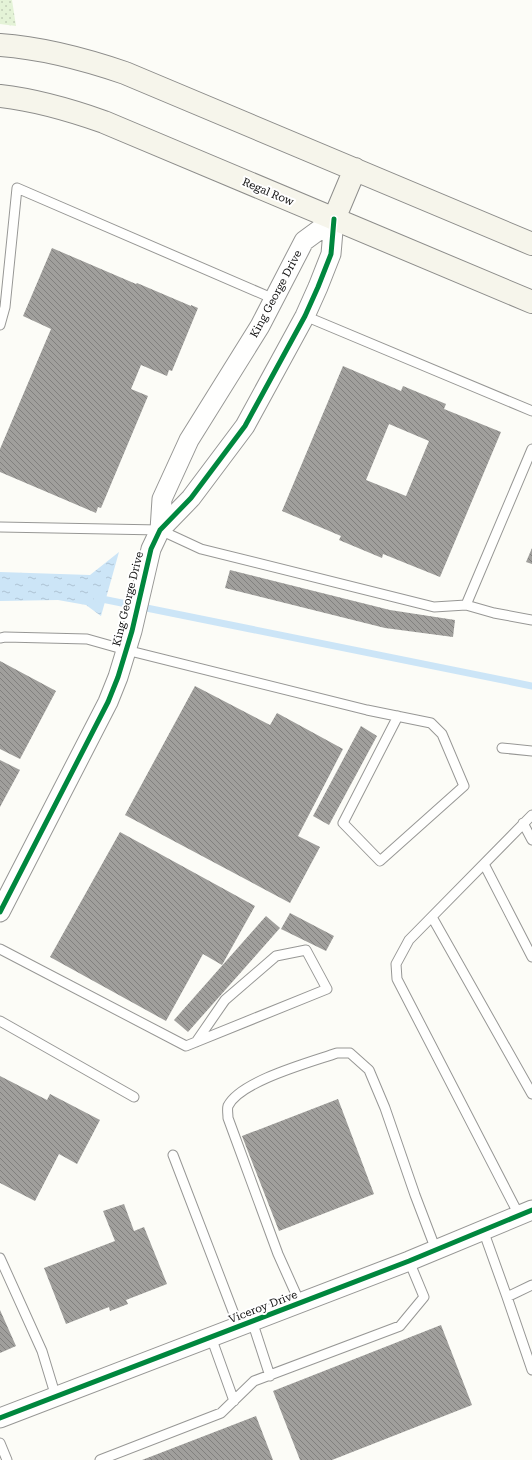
<svg xmlns="http://www.w3.org/2000/svg" width="532" height="1460" font-family="'Roboto Serif',serif">
  <style>
    .grass { fill: url(#grass-dots) }
    .water { fill: url(#water-ripples) }
    .lines { fill: none; stroke-linecap: round; stroke-linejoin: round }
    .stream { stroke: #cce5f7; stroke-width: 7 }
    .building { fill: url(#building-back-hatch); fill-rule: evenodd }
    .service-casing { stroke: #979795; stroke-width: 11 }
    .minor-casing { stroke: #979795; stroke-width: 21 }
    .secondary-casing { stroke: #8d8d8b; stroke-width: 24 }
    .service { stroke: #fffffe; stroke-width: 9 }
    .minor { stroke: #fffffe; stroke-width: 19 }
    .secondary { stroke: #f6f5eb; stroke-width: 22 }
    .cycleway-casing { stroke: #fff; stroke-width: 8 }
    .cycleway { stroke: #00873e; stroke-width: 5 }
    .labels { text-anchor: middle; dominant-baseline: central; stroke-width: 4; stroke-linejoin: round; paint-order: stroke }
    .street-label { font-size: 11px; fill: #111; stroke: #fff }
  </style>
  <defs>
    <pattern id="grass-dots" width="8" height="8" patternUnits="userSpaceOnUse"><rect width="8" height="8" fill="#e4f3d7"/><path d="M2 2h.1M6 6h.1" fill="none" stroke="#c3cfb8" stroke-width="1.8" stroke-linecap="round"/></pattern>
    <pattern id="water-ripples" width="26" height="14" patternUnits="userSpaceOnUse"><rect width="26" height="14" fill="#cce5f7"/><path d="M2 4q2-2 4 0t4 0M15 11q2-2 4 0t4 0" fill="none" stroke="#aec3d3"/></pattern>
    <pattern id="building-back-hatch" width="6" height="6" patternUnits="userSpaceOnUse"><rect width="6" height="6" fill="#a09f9c"/><path d="M-1 5l2 2M0 0l6 6M5-1l2 2" fill="none" stroke="#81807e"/></pattern>
  </defs>
  <rect width="100%" height="100%" fill="#fcfcf7"/>
  <path class="grass" d="M0 0H12L16 26 0 24Z"/>
  <path class="water" d="M119 552 101 616 86 605 58 600 0 601V572L90 575Z"/>
  <g class="lines">
    <path class="stream" d="M97 598 532 686"/>
  </g>
  <path class="building" d="M52 248 136 284 137 283 191 306V305L198 308 172 371 169 370 167 376 141 365 131 389 148 396 101 508 98 507 96 513 0 472V449L51 329 23 316Z
    M343 366 401 391 403 386 446 404 444 409 501 432 440 577 383 554 382 558 339 540 341 536 282 511ZM389 424 429 441 406 496 366 480Z
    M532 548V564L526 562Z
    M230 570 390 610 455 620 453 637 385 628 225 588Z
    M0 661 56 691 20 759 0 749Z
    M195 686 270 725 277 713 343 749 298 836 320 847 290 903 125 815Z
    M361 726 377 736 329 825 313 816Z
    M0 760 20 770 0 807Z
    M120 832 255 906 222 965 203 954 166 1021 50 957Z
    M290 913 334 936 326 951 281 929Z
    M266 916 280 928 188 1032 174 1020Z
    M0 1076 47 1100 50 1094 100 1120 77 1164 59 1154 35 1201 0 1183Z
    M338 1099 374 1194 279 1231 242 1136Z
    M124 1204 134 1231 144 1227 167 1284 126 1300 128 1304 110 1311 109 1307 66 1324 44 1268 115 1241 103 1211Z
    M0 1310 16 1346 0 1353Z
    M441 1325 472 1405 332 1460H300L273 1391Z
    M256 1416 273 1460H142Z"/>
  <g class="lines">
    <defs>
      <path id="service" d="M305 316 532 411
        M0 325 5 307 17 188 274 299
        M0 527 160 530 201 549 434 607 466 605 532 449
        M466 605 494 613 532 620
        M0 638 5 637 87 639 126 650 367 710 431 723 442 734 464 786 380 861 343 823 398 716
        M502 748 532 751
        M523 823 532 840
        M484 864 532 957
        M432 917 532 1094
        M0 949 186 1046 327 989 306 950 276 956 225 1000 196 1042
        M0 1021 134 1097
        M173 1155 239 1327
        M519 1215 397 979 396 964 409 940 532 815
        M483 1230 507 1297
        M0 1258 42 1351 56 1397
        M532 1285 507 1297 532 1370
        M300 1303 278 1254 228 1118C228 1114 227 1109 228 1106 240 1081 311 1062 337 1053H350L369 1070 385 1108 415 1195 436 1250
        M252 1321 270 1376
        M211 1337 234 1401
        M0 1443 7 1460
        M100 1460 221 1413 254 1381 400 1326 424 1297 409 1261"/>
      <path id="minor" d="M160 530 162 499 189 440 260 326 304 241 334 219
        M0 912 108 702 118 677 132 631 151 549 160 530 191 498 245 426 305 316 318 287 331 254 334 219
        M0 1418 409 1261 532 1210"/>
      <path id="secondary" d="M0 45C43 48 84 59 125 73L532 244
        M0 96C36 100 70 110 104 122L532 302
        M334 219 355 169"/>
    </defs>
    <use href="#service" class="service-casing"/>
    <use href="#minor" class="minor-casing"/>
    <use href="#secondary" class="secondary-casing"/>
    <use href="#service" class="service"/>
    <use href="#minor" class="minor"/>
    <use href="#secondary" class="secondary"/>
    <defs>
      <path id="cycleway" d="M0 912 108 702 118 677 132 631 151 549 160 530 191 498 245 426 305 316 318 287 331 254 334 219
        M0 1418 409 1261 532 1210"/>
    </defs>
    <use href="#cycleway" class="cycleway-casing"/>
    <use href="#cycleway" class="cycleway"/>
  </g>
  <g class="labels">
    <g class="street-label">
      <text transform="translate(268 192) rotate(23)">Regal Row</text>
      <text transform="translate(276 294) rotate(-62)">King George Drive</text>
      <text transform="translate(128 599) rotate(-76)">King George Drive</text>
      <text transform="translate(263 1307) rotate(-21)">Viceroy Drive</text>
    </g>
  </g>
</svg>
